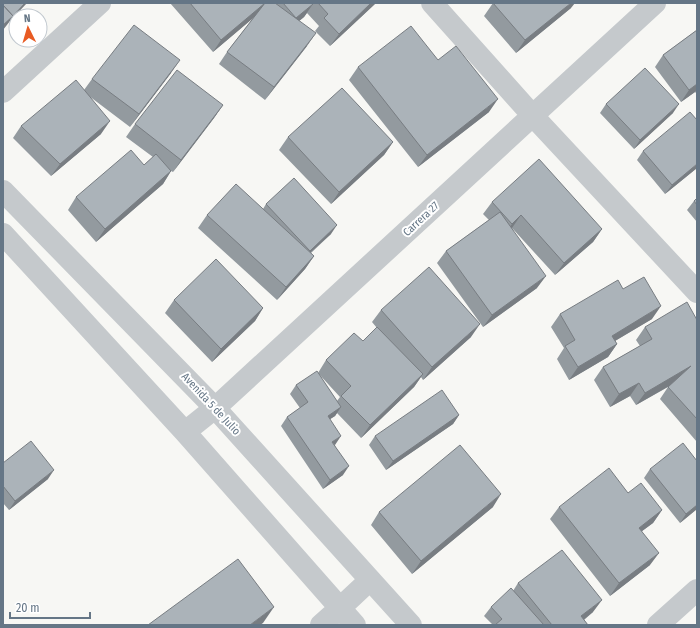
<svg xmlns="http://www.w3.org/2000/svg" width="700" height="628" font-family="'Fira Sans Condensed',sans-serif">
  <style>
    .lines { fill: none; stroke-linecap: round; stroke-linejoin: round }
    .minor { stroke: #c5c9cc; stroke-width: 22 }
    .wall { fill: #939a9f; fill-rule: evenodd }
    .shaded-wall { fill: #787d82 }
    .building { fill: #abb3b9; stroke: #787d82 }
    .labels { text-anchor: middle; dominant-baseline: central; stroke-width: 4; stroke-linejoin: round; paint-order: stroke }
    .street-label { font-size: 11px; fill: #657686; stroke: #fff }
  </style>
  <rect width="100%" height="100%" fill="#f7f7f4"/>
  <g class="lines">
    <path class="minor" d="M432 3 533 116 697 292
      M3 92 100 3
      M3 191 215 408 411 625
      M3 234 185 432 355 625
      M185 432 215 408 655 3
      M321 625 340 608 370 580
      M658 625 697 590"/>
  </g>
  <path class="wall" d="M170 3H376L330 46 315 31 319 26 307 13 304 17 299 21 307 46 265 100 219 64 227 52 254 17 213 52Z
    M493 3 571 8 516 53 484 16Z
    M697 30V94L695 92 681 102 655 67 663 55Z
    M438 60 489 112 418 167 349 80 358 67Z
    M171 73 130 127 89 96 101 134 51 176 13 138 21 126 84 90 92 79Z
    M606 104 673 113 634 149 600 113Z
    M223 105 214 118 173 172 171 171 163 184 96 242 68 210 76 197 144 165 153 157 126 137 135 124Z
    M288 137 393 142 384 155 331 204 279 150Z
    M643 151 697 168 665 194 637 160Z
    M697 198V222L687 210 694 201Z
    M492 202 602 229 593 242 555 275 512 228 537 288 483 327 437 263 446 251 489 220 483 214Z
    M266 204 331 234 311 253 314 256 305 269 277 300 198 228 207 215 263 209Z
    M623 289 652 319 615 341 617 344 608 357 569 380 557 359 564 348 551 327 560 314Z
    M174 300 263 308 255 321 212 362 165 313Z
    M381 310 471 337 423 380 421 377 414 387 361 438 337 413 335 416 330 419 335 445 343 475 323 489 281 426 287 417 300 408 290 394 296 385 318 373 326 360 363 341 377 328 372 322ZM318 373 340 397 337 401Z
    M697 320V442L660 399 668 387 636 405 630 396 610 407 594 380 603 367 640 346 636 340 645 327Z
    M459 415 453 424 386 470 369 445 375 436Z
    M697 461V509L680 523 644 478 650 469Z
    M3 463 48 479 9 510 3 503Z
    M628 493 662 510 653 523 642 531 650 565 610 596 550 519 559 507Z
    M493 507 412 574 371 525 379 512Z
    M518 583 593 612 584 620 588 625H493L484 616 491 607 513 591Z"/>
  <path class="shaded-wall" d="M25 3H27L10 21 3 30V25Z
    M265 3 257 15 213 52 221 40Z
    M371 3H376L330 46 339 34Z
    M571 3H575L571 8 516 53 525 40Z
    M313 4 304 17 287 31 296 18Z
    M316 33 307 46 265 100 274 87Z
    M180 60 171 73 130 127 139 114Z
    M697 84V89L695 92 681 102 689 90Z
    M498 99 489 112 418 167 427 155Z
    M679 104 673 113 634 149 640 140Z
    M223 105 214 118 173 172 181 160Z
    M110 121 101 134 51 176 60 164Z
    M393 142 384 155 331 204 339 192Z
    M697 164V168L665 194 672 185Z
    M171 171 163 184 96 242 105 229Z
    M521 215 512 228 503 236 512 224Z
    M337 225 331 234 303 259 310 251Z
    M602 229 593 242 555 275 564 263Z
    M314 256 305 269 277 300 286 287Z
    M546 276 537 288 483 327 492 315Z
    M661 306 652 319 603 348 612 336Z
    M263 308 255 321 212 362 221 349Z
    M480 324 471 337 423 380 432 367Z
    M617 344 608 357 569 380 578 367Z
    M691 366 683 378 636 405 645 393Z
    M423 374 414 387 361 438 370 425Z
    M639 383 630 396 610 407 619 394Z
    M341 407 335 416 321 425 328 416Z
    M459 415 453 424 386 470 393 461Z
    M341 436 335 445 332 442Z
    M349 466 343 475 323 489 330 480Z
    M54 470 48 479 9 510 15 501Z
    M501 494 493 507 412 574 421 561Z
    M697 505V509L680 523 686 514Z
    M662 510 653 523 630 540 639 528Z
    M659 553 650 565 610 596 619 583Z
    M602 600 593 612 577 625 581 616Z
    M274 607 263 623 260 625H250Z"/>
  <path class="building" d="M3 3H25L13 16 3 5Z
    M190 3H265L221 40Z
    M265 3H275L316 33 274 87 227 52Z
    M283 3H312L313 4 296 18Z
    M318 3H371L339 34 324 18 328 14Z
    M493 3H571L525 40Z
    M3 5 13 16 3 25Z
    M134 25 180 60 139 114 92 79Z
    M411 26 438 60 456 46 498 99 427 155 358 67Z
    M697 30V84L689 90 663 55Z
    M645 68 679 104 640 140 606 104Z
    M177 70 223 105 181 160 135 124Z
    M76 80 110 121 60 164 21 126Z
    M342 88 393 142 339 192 288 137Z
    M690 112 697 120V164L672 185 643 151Z
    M131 150 144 165 156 154 171 171 105 229 76 197Z
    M539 159 602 229 564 263 521 215 512 224 492 202Z
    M294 178 337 225 310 251 266 204Z
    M236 184 314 256 286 287 207 215Z
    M697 198V205L694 201Z
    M500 212 546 276 492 315 446 251Z
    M216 259 263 308 221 349 174 300Z
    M429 267 480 324 432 367 381 310Z
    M644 277 661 306 612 336 617 344 578 367 565 346 575 340 560 314 618 280 623 289Z
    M687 302 697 320V419L668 387 691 366 645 393 639 383 619 394 603 367 652 339 645 327Z
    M377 327 423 374 370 425 341 396 351 386 326 360 354 333 363 341Z
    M317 371 341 407 328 416 341 436 332 442 349 466 330 480 287 417 308 402 296 385Z
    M442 390 459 415 393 461 375 436Z
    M31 441 54 470 15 501 3 486V463Z
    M683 443 697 461V505L686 514 650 469Z
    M460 445 501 494 421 561 379 512Z
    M609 468 628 493 641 483 662 510 639 528 659 553 619 583 559 507Z
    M562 550 602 600 581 616 588 625H552L518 583Z
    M238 559 274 607 250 625H148Z
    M511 588 544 625H495L502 619 491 607Z"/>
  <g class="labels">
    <g class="street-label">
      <text transform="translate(421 219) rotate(-43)">Carrera 27</text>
      <text transform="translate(211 404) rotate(47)">Avenida 5 de Julio</text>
    </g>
  </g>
  <rect width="700" height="628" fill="none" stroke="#657686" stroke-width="8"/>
  <g transform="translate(28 28) rotate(355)"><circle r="19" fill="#ffffff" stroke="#c1c8cf"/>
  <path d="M0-3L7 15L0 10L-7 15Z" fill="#e85b23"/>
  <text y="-6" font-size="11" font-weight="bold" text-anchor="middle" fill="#657686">N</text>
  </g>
  <path d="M10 612v6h80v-6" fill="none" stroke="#657686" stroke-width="2"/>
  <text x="16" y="612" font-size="12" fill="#657686" stroke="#ffffff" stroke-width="3" paint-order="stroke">20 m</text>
</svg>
